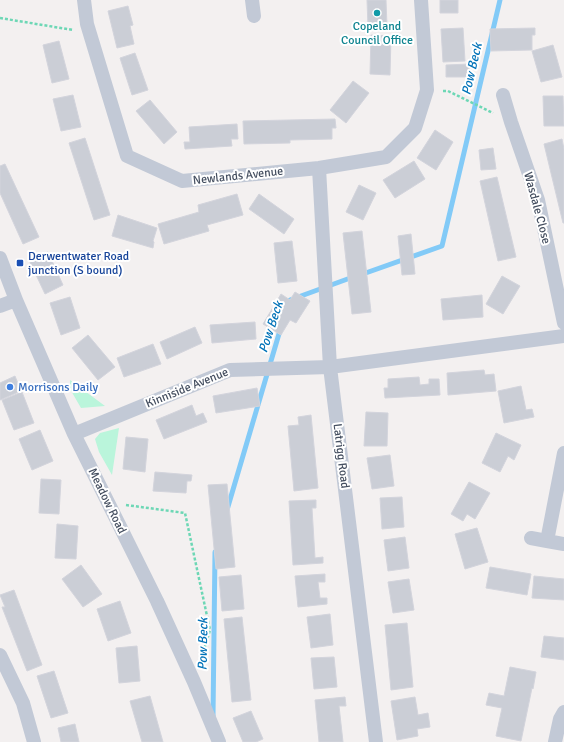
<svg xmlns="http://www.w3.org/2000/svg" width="564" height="742" font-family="Signika,sans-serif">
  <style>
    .green { fill: #baf5db }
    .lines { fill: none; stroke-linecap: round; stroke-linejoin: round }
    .stream { stroke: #82caf7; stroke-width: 5 }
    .building { fill: #cbced6; stroke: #d3d4dc }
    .path { stroke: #6dd7b5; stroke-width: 2.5; stroke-dasharray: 3 2; stroke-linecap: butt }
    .street { stroke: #c2c9d6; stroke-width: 14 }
    .culture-dot { fill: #0f9aa8; stroke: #fff; stroke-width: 1.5 }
    .transit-dot { fill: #1a4fb4; stroke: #fff; stroke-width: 1.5 }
    .shop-dot { fill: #3f7fe0; stroke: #fff; stroke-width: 1.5 }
    .labels { text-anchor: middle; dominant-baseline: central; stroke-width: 4; stroke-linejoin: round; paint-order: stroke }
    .culture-label { font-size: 12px; fill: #0d838f; stroke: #fff }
    .street-label { font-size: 12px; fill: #454f60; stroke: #fff }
    .transit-label { font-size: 12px; fill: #164399; stroke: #fff; text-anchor: start }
    .shop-label { font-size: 12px; fill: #366cbe; stroke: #fff; text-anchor: start }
    .water-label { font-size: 13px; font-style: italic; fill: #0072b8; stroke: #fff }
  </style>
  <rect width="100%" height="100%" fill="#f3f0f0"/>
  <path class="green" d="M70 380 105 406 81 408 70 389Z
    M119 428 112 475 99 452 95 439 100 433Z"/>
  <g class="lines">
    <path class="stream" d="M360 275 442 246 500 0
      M288 306 290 300 353 277
      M227 510 281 327
      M213 716 215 552"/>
  </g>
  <path class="building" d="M367 0H386L387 26 368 27Z
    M440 0H458V13H440Z
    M128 6 133 25 130 26 134 44 117 48 108 11Z
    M463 28 465 61 443 62 441 29Z
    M535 28V35H532V50L491 51 490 29Z
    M371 35 391 36 390 75 370 74Z
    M59 41 69 79 52 83 43 45Z
    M553 45 562 77 541 82 532 51Z
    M135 53 148 90 132 95 120 58Z
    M470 64V77H446V65Z
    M353 81 369 93 346 123 330 110Z
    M73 95 81 127 61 131 53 99Z
    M543 96H563L564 126H544Z
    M150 100 177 132 164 144 136 111Z
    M335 119 336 128H332V139L290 140V143L244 144 243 121Z
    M237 124 238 139H231L232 146 185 149 184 142H190L189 127Z
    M435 130 453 142 436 170 417 158Z
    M85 138 110 215 94 220 69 143Z
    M562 139 564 149V223H563L544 144Z
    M493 148 496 169 481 170 479 150Z
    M414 161 425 179 395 198 383 180Z
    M5 164 39 237 23 244 0 193V166Z
    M497 177 516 257 498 261 480 181Z
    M359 185 376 193 363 220 346 212Z
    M237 194 243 215 207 225 209 231 164 244 158 224 199 212 198 205Z
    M259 194 294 219 284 234 249 209Z
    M118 215 157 228 153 241 154 242 153 248 112 236Z
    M362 231 371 312 352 314 343 233Z
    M411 234 415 274 402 275 398 236Z
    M292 241 297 281 278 283 274 243Z
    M48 252 63 285 45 294 29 260Z
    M502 276 520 286 503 314 486 304Z
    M295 292 310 301 296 323 290 320 281 335 263 324 281 294 290 300Z
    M482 295 483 317 443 320 441 299Z
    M70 297 80 328 61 335 50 303Z
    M255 322 256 339 212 343 210 325Z
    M195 327 202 343 167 359 160 342Z
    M88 335 115 367 98 380 72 348Z
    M153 344 161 364 124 377 117 358Z
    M484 370 485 375 494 374 496 391 448 395 447 373Z
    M15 376 21 391 0 400V383Z
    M419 377 420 385 429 384V379H439L440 395 385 398 384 388H388V379Z
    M521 386 526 410 532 409 534 417 504 423 498 391Z
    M257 388 260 406 216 413 213 396Z
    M22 392 34 423 14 430 2 400Z
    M192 405 196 416 203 413 207 422 164 439 156 420Z
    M366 412 388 413 387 446H364Z
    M311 415 318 488 294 491 288 426 299 425 298 417Z
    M40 430 53 461 32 470 19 439Z
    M496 433 521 445 514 460 508 456 500 472 482 463Z
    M126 437 148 439 145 472 123 469Z
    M390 455 394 486 372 489 367 458Z
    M155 472 192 475 191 481H187L186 493 153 491Z
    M41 479 61 480 59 514 39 513Z
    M469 482 490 493 475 519 467 514 463 521 451 514Z
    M227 484 235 567 216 569 208 485Z
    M402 497 404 527 382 529 380 498Z
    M316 500V508H312L315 558 323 557V563L293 565 289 501Z
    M57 524 78 526 76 559 55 558Z
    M477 528 488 562 465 569 455 534Z
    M405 537 409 568 388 571 384 540Z
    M81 565 102 594 83 607 62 579Z
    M490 567 531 574 527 595 486 588Z
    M325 574V582H318L320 598H327V604L298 607 295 576Z
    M241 575 244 609 222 611 219 577Z
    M534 576 564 579V600L532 598Z
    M409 579 414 610 393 613 388 582Z
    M14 590 42 665 27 671 2 607H5L0 595Z
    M120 601 131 633 108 641 97 609Z
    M330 614 333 645 311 648 307 617Z
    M242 617 251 700 232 702 224 619Z
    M407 623 413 687 391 690 385 625Z
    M544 636 564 638V660L541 657Z
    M137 646 140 681 119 683 116 648Z
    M334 657 337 687 314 689 311 658Z
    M510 667 536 672 533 689 532 688 521 741 496 736 502 708 486 705 489 693 504 696Z
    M54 671 68 713 51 718 37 676Z
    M150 696 163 742H142L130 701Z
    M345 697 346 706H339L343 742H319L315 700Z
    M415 697 418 715 428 713 430 727 417 729 418 736 397 740 391 701Z
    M251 711 263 739 256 742H243L233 718Z
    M75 724 79 742H61L58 728Z"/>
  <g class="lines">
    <path class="path" d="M0 18 73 30
      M443 91H448L493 113
      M126 505 185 513 210 630 201 659"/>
    <path class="street" d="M84 0 87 24 127 156 182 181 319 168 386 157 415 128 427 90 421 0
      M252 0 254 16
      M503 95 511 122 538 200 564 323
      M319 168 330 367 376 742
      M0 258 16 300 74 434 157 601 194 682 219 742
      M0 306 16 300
      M74 434 230 370 330 367 564 336
      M531 538 547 541 564 453
      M547 541 564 544
      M0 655 23 703 34 742
      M555 742 560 719 564 712"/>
  </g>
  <circle class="culture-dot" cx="377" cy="13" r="4"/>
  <rect class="transit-dot" x="16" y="259" width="8" height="8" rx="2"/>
  <circle class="shop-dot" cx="10" cy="387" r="4"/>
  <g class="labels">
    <g class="culture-label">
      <text x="377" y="26">Copeland<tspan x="377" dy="14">Council Office</tspan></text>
    </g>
    <g class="street-label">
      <text transform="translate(238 176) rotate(-6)">Newlands Avenue</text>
      <text transform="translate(537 208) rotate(75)">Wasdale Close</text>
      <text transform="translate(187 388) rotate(-22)">Kinniside Avenue</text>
      <text transform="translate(341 456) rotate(83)">Latrigg Road</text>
      <text transform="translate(107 501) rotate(64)">Meadow Road</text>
    </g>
    <g class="transit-label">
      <text x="28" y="256">Derwentwater Road<tspan x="28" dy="14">junction (S bound)</tspan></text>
    </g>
    <g class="shop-label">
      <text x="18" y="387">Morrisons Daily</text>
    </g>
    <g class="water-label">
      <text transform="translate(472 69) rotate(-77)">Pow Beck</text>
      <text transform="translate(271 327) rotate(-72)">Pow Beck</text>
      <text transform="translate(203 644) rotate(-89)">Pow Beck</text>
    </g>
  </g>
</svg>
